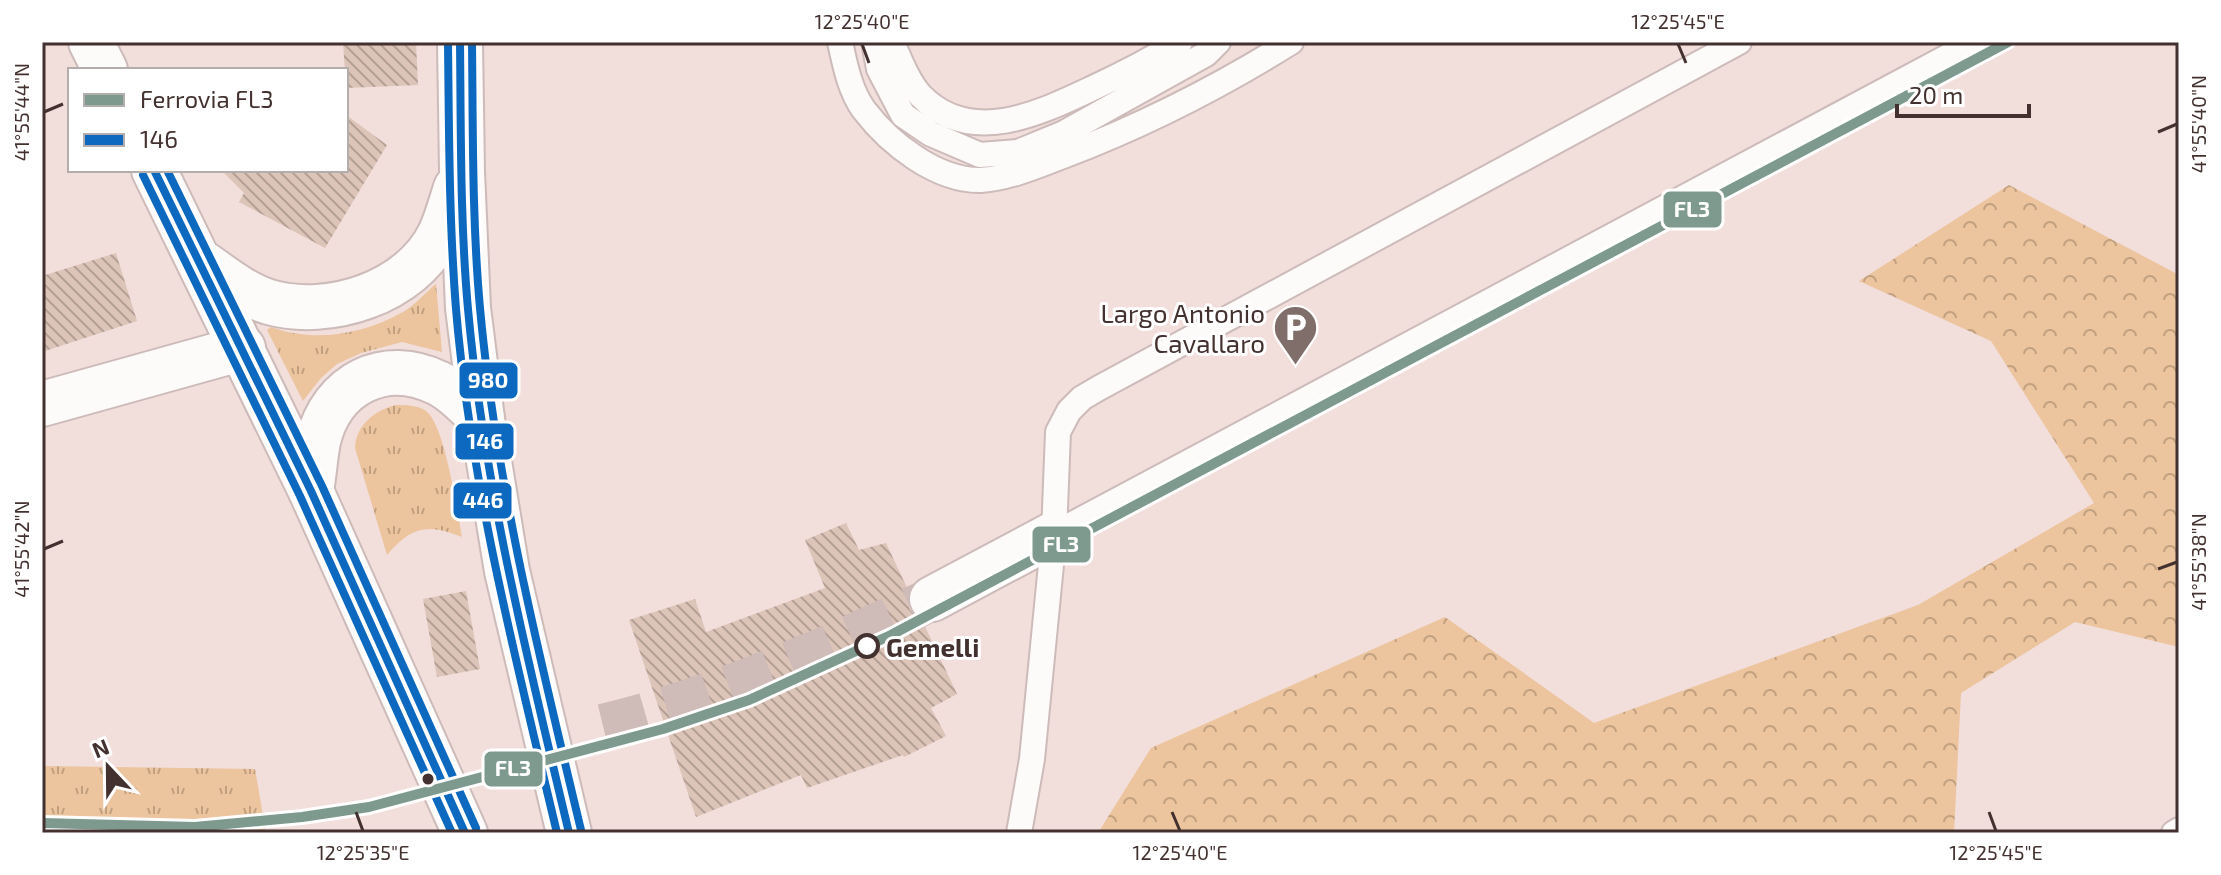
<svg xmlns="http://www.w3.org/2000/svg" width="2221" height="875" font-family="'Exo 2',sans-serif">
  <style>
    .grass { fill: url(#grass-tufts) }
    .forest { fill: url(#forest-crowns) }
    .building { fill: url(#building-back-hatch) }
    .lines { fill: none; stroke-linecap: round; stroke-linejoin: round }
    .street-tunnel { stroke: #cfbbb8; stroke-width: 44; stroke-dasharray: 44 22; stroke-linecap: butt }
    .lane-casing { stroke: #ccbbb9; stroke-width: 28 }
    .street-casing { stroke: #ccbbb9; stroke-width: 48 }
    .primary-casing { stroke: #ccbbb9; stroke-width: 48 }
    .lane { stroke: #fdfafa; stroke-width: 24 }
    .street { stroke: #fdfafa; stroke-width: 44 }
    .primary { stroke: #fdfafa; stroke-width: 44 }
    .bus-1-casing { stroke: #fff; stroke-width: 14 }
    .bus-2-casing { stroke: #fff; stroke-width: 14 }
    .bus-3-casing { stroke: #fff; stroke-width: 14 }
    .bus-1 { stroke: #0c69bf; stroke-width: 8 }
    .bus-2 { stroke: #0c69bf; stroke-width: 8 }
    .bus-3 { stroke: #0c69bf; stroke-width: 8 }
    .rail-1-casing { stroke: #fff; stroke-width: 16 }
    .rail-1 { stroke: #7e9a8f; stroke-width: 10 }
    .ticks { fill: none; stroke: #42312e; stroke-width: 3 }
    .stop-dot { fill: #fff; stroke: #42312e; stroke-width: 4 }
    .bus-dot { fill: #42312e; stroke: #fff; stroke-width: 3 }
    .labels { text-anchor: middle; dominant-baseline: central; stroke-width: 6; stroke-linejoin: round; paint-order: stroke }
    .poi-label { font-size: 26px; fill: #42312e; stroke: #fff; text-anchor: end }
    .stop-label { font-size: 26px; font-weight: bold; fill: #42312e; stroke: #fff; text-anchor: start }
    .line-badge { stroke: #fff; stroke-width: 3 }
    .badge-label { font-size: 22px; text-anchor: middle; font-weight: bold; fill: #fff }
    .neatline { fill: none; stroke: #42312e; stroke-width: 3 }
    .ticks-label { font-size: 20px; text-anchor: middle; fill: #42312e }
  </style>
  <defs>
    <pattern id="grass-tufts" width="24" height="20" patternUnits="userSpaceOnUse" patternTransform="scale(2)"><rect width="24" height="20" fill="#ecc49d"/><path d="M3 7l-1-3M5 7V3M7 7l1-3M15 17l-1-3M17 17v-4M19 17l1-3" fill="none" stroke="#c1a080"/></pattern>
    <pattern id="forest-crowns" width="20" height="18" patternUnits="userSpaceOnUse" patternTransform="scale(2)"><rect width="20" height="18" fill="#ecc49d"/><path d="M2 6a3 3 0 1 1 6 0M12 15a3 3 0 1 1 6 0" fill="none" stroke="#c1a080"/></pattern>
    <pattern id="building-back-hatch" width="6" height="6" patternUnits="userSpaceOnUse" patternTransform="scale(2)"><rect width="6" height="6" fill="#ddc4b8"/><path d="M-1 5l2 2M0 0l6 6M5-1l2 2" fill="none" stroke="#b5a096"/></pattern>
  </defs>
  <rect width="100%" height="100%" fill="#f2dedb"/>
  <path class="grass" d="M436 284 442 352 402 342 361 353 337 364 321 378 303 401 267 330 271 327C315 343 361 335 403 312 415 305 425 293 436 284Z
    M395 405C405 405 418 405 426 411 445 425 457 511 462 537 428 523 411 526 387 555L355 448C356 425 374 411 395 405Z
    M42 766 255 769 266 833H42Z"/>
  <path class="forest" d="M2009 185 2179 275V647L2075 622 1961 693 1954 833H1098L1151 748 1445 617 1594 723 1918 605 2094 503 1991 341 1859 281Z"/>
  <path class="building" d="M343 42H416L418 85 346 88Z
    M346 115 387 145 325 248 239 202 244 193 221 170H346Z
    M116 253 137 321 42 352V276Z
    M846 523 859 550 886 543 909 592 907 599 910 610 923 622 957 694 931 708 946 736 904 757 903 755 807 788 801 775 696 817 629 620 695 599 706 632 825 588 805 540Z
    M466 591 480 669 437 677 423 599Z"/>
  <g class="lines">
    <path class="street-tunnel" d="M603 726C718 698 826 650 932 599"/>
    <defs>
      <path id="lane" d="M840 42C845 65 850 91 864 110 890 144 937 181 981 180 1009 178 1037 166 1063 156 1142 126 1219 87 1291 42
        M874 42 879 69 903 115 931 134 980 155 1018 152 1064 133 1206 54 1218 42
        M892 42C900 60 908 82 921 96 971 147 1040 113 1093 88 1123 74 1152 59 1180 42
        M1054 534 1975 42
        M1019 833 1032 759 1054 534 1058 432 1069 411 1082 398 1099 388 1739 42
        M2174 833 2179 830"/>
      <path id="street" d="M42 404 243 348
        M311 491C314 474 315 457 318 441 332 383 385 357 438 383 455 391 468 407 482 419
        M932 599 1054 534"/>
      <path id="primary" d="M91 42 105 70
        M460 42 462 172 468 308 482 419 507 571 569 833
        M154 170 311 491 465 833
        M200 261C222 276 243 294 269 302 329 319 411 293 440 234 447 219 451 203 456 188"/>
    </defs>
    <use href="#lane" class="lane-casing"/>
    <use href="#street" class="street-casing"/>
    <use href="#primary" class="primary-casing"/>
    <use href="#lane" class="lane"/>
    <use href="#street" class="street"/>
    <use href="#primary" class="primary"/>
    <defs>
      <path id="bus-1" d="M460 42C461 131 460 221 468 309 484 487 528 660 569 833
        M154 170 311 491 465 833"/>
      <path id="bus-2" d="M448 42C449 131 449 221 456 309 471 487 516 660 557 833
        M143 175 300 496 452 833"/>
      <path id="bus-3" d="M472 42C473 130 472 220 480 308 496 485 540 658 581 830
        M167 170 322 486 476 828"/>
    </defs>
    <use href="#bus-1" class="bus-1-casing"/>
    <use href="#bus-2" class="bus-2-casing"/>
    <use href="#bus-3" class="bus-3-casing"/>
    <use href="#bus-1" class="bus-1"/>
    <use href="#bus-2" class="bus-2"/>
    <use href="#bus-3" class="bus-3"/>
    <defs>
      <path id="rail-1" d="M42 823 195 827 302 817 369 807 663 729 749 700 891 635 2008 42"/>
    </defs>
    <use href="#rail-1" class="rail-1-casing"/>
    <use href="#rail-1" class="rail-1"/>
  </g>
  <path class="ticks" d="M862 44 869 63M1678 44 1686 63M44 112 63 104M2158 132 2177 124M44 549 63 541M2158 569 2177 562M356 812 363 831M1172 812 1180 831M1989 812 1996 831"/>
  <defs>
    <symbol id="parking-pin" viewBox="-11 -11 22 30"><path d="M0 17L-7.5 6A9.5 9.5 0 1 1 7.5 6Z" fill="#806e6b" stroke="#fff"/><path d="M-3.5-5.5H1a3.5 3.5 0 0 1 0 7H-1V5.5H-3.5ZM-1-3.4V-.6H.8a1.4 1.4 0 0 0 0-2.8Z" fill="#fff"/></symbol>
  </defs>
  <g fill-rule="evenodd">
    <use href="#parking-pin" x="1270" y="302" width="51" height="69"/>
  </g>
  <circle class="stop-dot" cx="867" cy="646" r="11"/>
  <circle class="bus-dot" cx="428" cy="779" r="7"/>
  <g class="labels">
    <g class="poi-label">
      <text x="1265" y="312">Largo Antonio<tspan x="1265" dy="30">Cavallaro</tspan></text>
    </g>
    <g class="stop-label">
      <text x="886" y="646">Gemelli</text>
    </g>
  </g>
  <g class="line-badge">
    <rect x="1662" y="190" width="61" height="39" rx="8" fill="#7e9a8f"/>
    <rect x="458" y="361" width="61" height="39" rx="8" fill="#0c69bf"/>
    <rect x="454" y="422" width="61" height="39" rx="8" fill="#0c69bf"/>
    <rect x="452" y="481" width="61" height="39" rx="8" fill="#0c69bf"/>
    <rect x="1031" y="525" width="61" height="39" rx="8" fill="#7e9a8f"/>
    <rect x="483" y="750" width="61" height="38" rx="8" fill="#7e9a8f"/>
  </g>
  <g class="badge-label">
    <text x="1692" y="217">FL3</text>
    <text x="488" y="388">980</text>
    <text x="485" y="449">146</text>
    <text x="483" y="508">446</text>
    <text x="1061" y="552">FL3</text>
    <text x="513" y="776">FL3</text>
  </g>
  <rect width="2221" height="875" fill="none" stroke="#ffffff" stroke-width="88"/>
  <rect x="68" y="68" width="280" height="104" fill="#ffffff" stroke="#b3adab" stroke-width="2"/>
  <rect x="84" y="94" width="40" height="12" fill="#7e9a8f" stroke="#b3adab" stroke-width="2"/>
  <text x="140" y="108" font-size="24" fill="#42312e">Ferrovia FL3</text>
  <rect x="84" y="134" width="40" height="12" fill="#0c69bf" stroke="#b3adab" stroke-width="2"/>
  <text x="140" y="148" font-size="24" fill="#42312e">146</text>
  <g transform="translate(108 767) rotate(338)" stroke="#ffffff" stroke-width="6" paint-order="stroke">
  <path d="M0-6L14 30L0 20L-14 30Z" fill="#42312e"/>
  <text y="-12" font-size="22" font-weight="bold" text-anchor="middle" fill="#42312e">N</text>
  </g>
  <path d="M1897 104v12h132v-12" fill="none" stroke="#42312e" stroke-width="4"/>
  <text x="1909" y="104" font-size="24" fill="#42312e" stroke="#ffffff" stroke-width="6" paint-order="stroke">20 m</text>
  <rect x="44" y="44" width="2133" height="787" class="neatline"/>
  <g class="ticks-label">
    <text x="862" y="29">12°25'40"E</text>
    <text x="1678" y="29">12°25'45"E</text>
    <text transform="translate(22 112) rotate(-90)" y="7">41°55'44"N</text>
    <text transform="translate(2199 124) rotate(-90)" y="7">41°55'40"N</text>
    <text transform="translate(22 549) rotate(-90)" y="7">41°55'42"N</text>
    <text transform="translate(2199 562) rotate(-90)" y="7">41°55'38"N</text>
    <text x="363" y="860">12°25'35"E</text>
    <text x="1180" y="860">12°25'40"E</text>
    <text x="1996" y="860">12°25'45"E</text>
  </g>
</svg>
